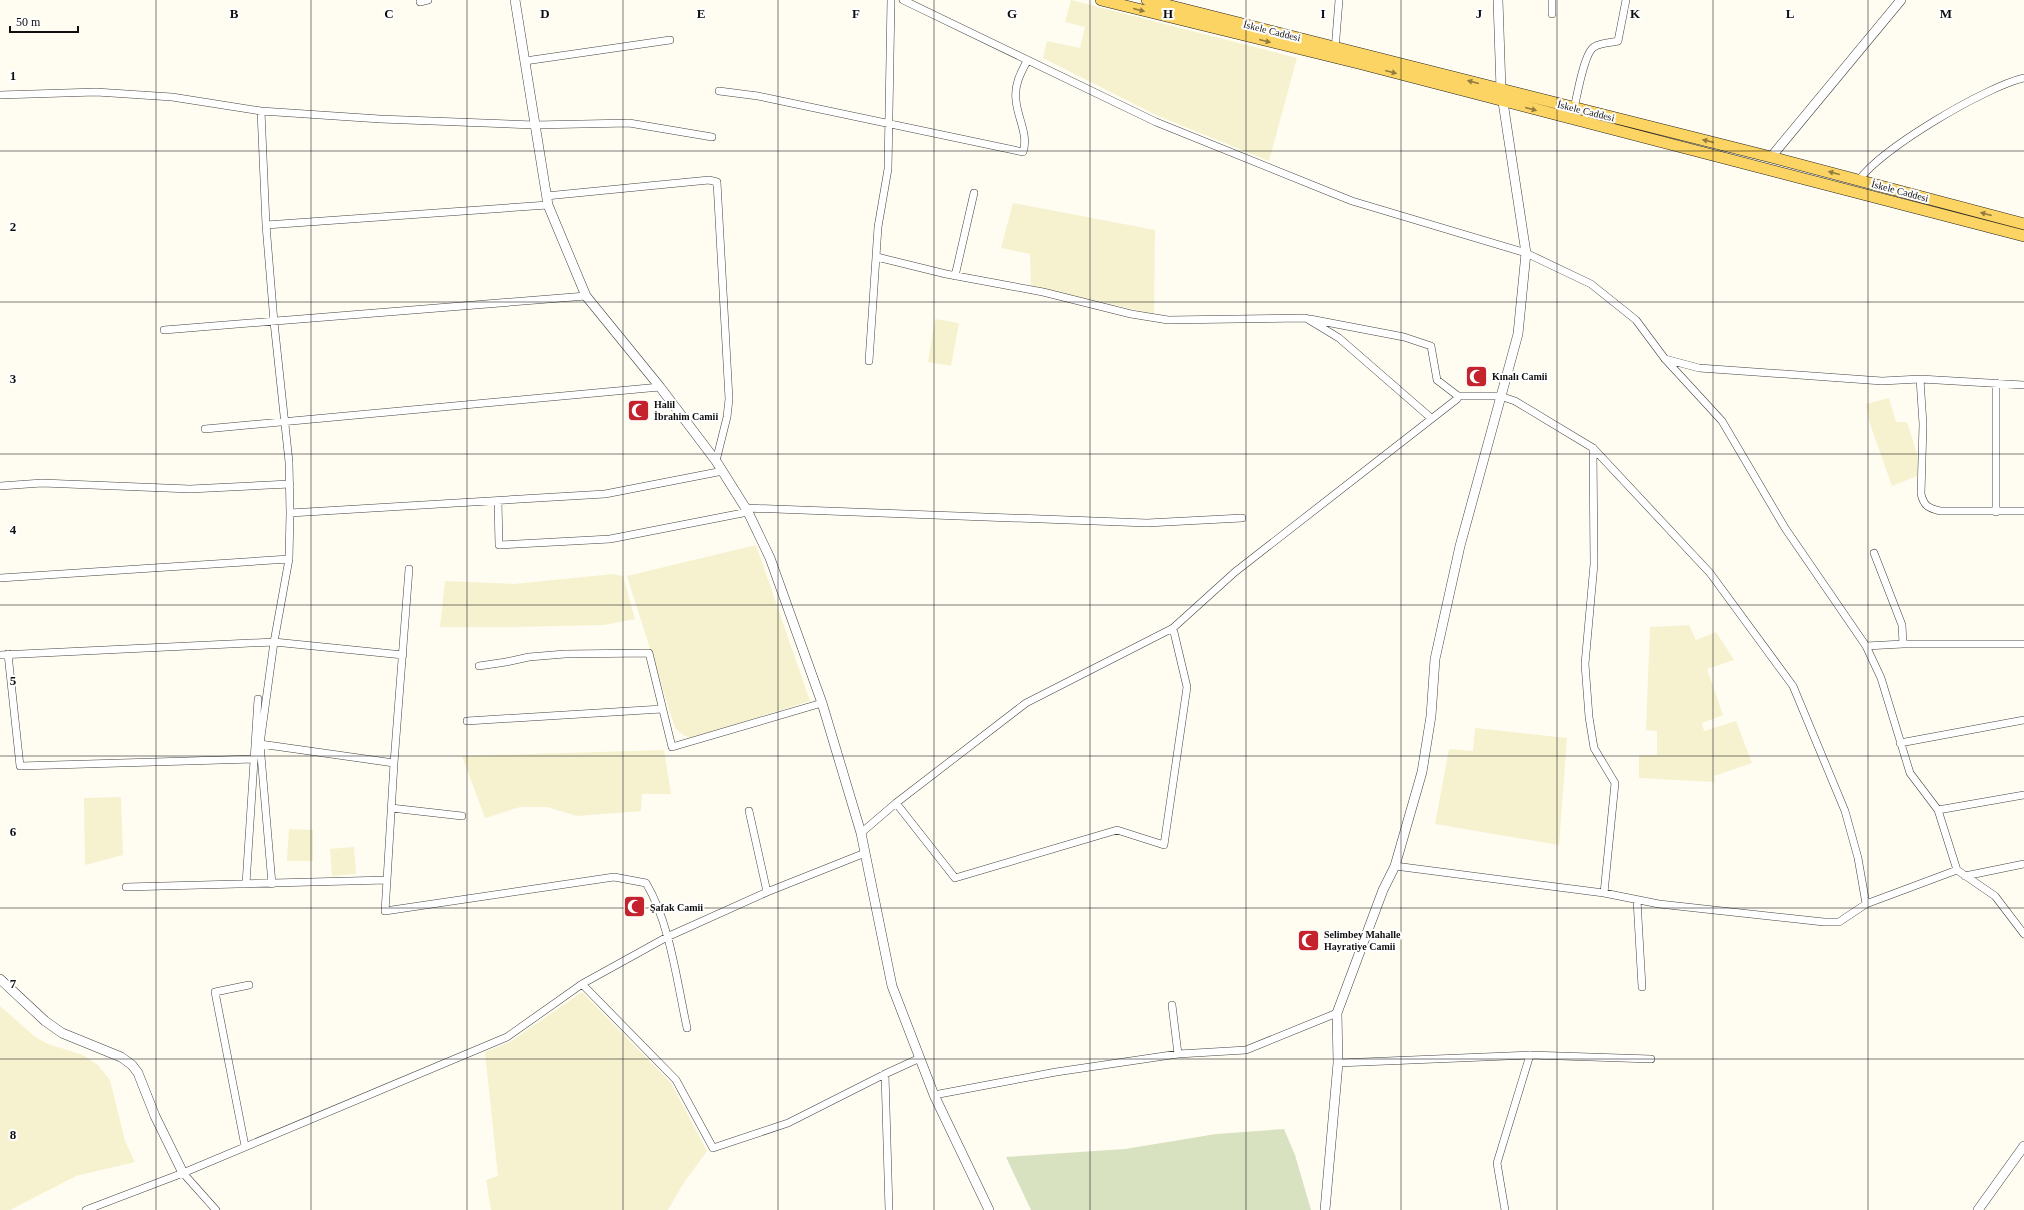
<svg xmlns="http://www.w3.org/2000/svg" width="2024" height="1210" font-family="Georgia,serif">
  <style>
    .farmland { fill: #f6f2d0 }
    .cemetery { fill: #d8e2c0 }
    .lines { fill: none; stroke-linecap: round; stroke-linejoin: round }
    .minor-casing { stroke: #424242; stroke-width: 8 }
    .tertiary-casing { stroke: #424242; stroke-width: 10 }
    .primary-casing { stroke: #202020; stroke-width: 12 }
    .minor { stroke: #fff; stroke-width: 7 }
    .tertiary { stroke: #fff; stroke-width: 9 }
    .primary { stroke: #fcd464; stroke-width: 11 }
    .oneway { fill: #917b3e }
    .grid { fill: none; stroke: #0f0f0f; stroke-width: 1; stroke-opacity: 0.55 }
    .labels { text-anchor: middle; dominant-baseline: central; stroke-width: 4; stroke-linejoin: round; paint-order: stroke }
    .street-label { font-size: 10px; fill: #0f0f0f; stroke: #fff }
    .poi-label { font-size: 10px; font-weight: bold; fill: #0f0f0f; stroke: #fff; text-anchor: start }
    .grid-label { font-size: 13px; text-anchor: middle; font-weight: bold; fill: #0f0f0f; stroke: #fff; stroke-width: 4; stroke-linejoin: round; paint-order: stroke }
  </style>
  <rect width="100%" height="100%" fill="#fffcf1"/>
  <path class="farmland" d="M1071 0 1297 58 1269 161 1158 116 1043 58 1047 41 1080 48 1085 27 1065 22Z
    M1013 203 1155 230 1154 314 1031 286 1030 254 1001 248Z
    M935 319 959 323 951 366 928 362Z
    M1889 398 1896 422H1907L1919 460 1917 476 1892 486 1870 424 1866 404Z
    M756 545 810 701 691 738 683 735 675 728 627 576Z
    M613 574 623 576 635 619 604 625 515 627H440L445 581 514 584Z
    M1689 625 1696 640 1716 632 1734 660 1707 669 1723 715 1702 723 1704 731 1736 721 1752 763 1714 776 1715 782 1639 778V755H1657V731L1646 730 1650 627Z
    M1475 728 1567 738 1559 845 1435 824 1449 749 1473 751Z
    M664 750 671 794H642L641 811 577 816 547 807H520L485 818 462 756Z
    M121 797 123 855 85 865 84 798Z
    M289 829 313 830V861H287Z
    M354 847 356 874 332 876 330 849Z
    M582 992 671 1083 707 1151 683 1184 668 1210H491L486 1180 498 1176 485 1052 510 1042Z
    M0 1006 35 1037 48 1044 83 1055 98 1065 110 1080 125 1141 135 1162 76 1176 10 1210H0Z"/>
  <path class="cemetery" d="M1284 1129 1295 1155 1311 1210H1031L1006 1157 1125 1149 1216 1134Z"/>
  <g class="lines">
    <defs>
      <path id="minor" d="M903 0 1156 122 1352 201 1526 253 1591 284 1636 320 1665 359 1722 421 1785 528 1866 646 1881 678 1910 773 1938 810 1957 870
        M1552 0V14
        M420 2 428 0
        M1335 50 1339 0
        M525 61 670 40
        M719 91 758 96 1023 152C1029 135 1017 117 1016 100 1014 86 1020 74 1027 61
        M0 95 96 92 172 97 261 111 380 119 534 125 629 123 712 137
        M1574 109C1577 96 1584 53 1594 47 1600 43 1610 43 1618 41L1626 0
        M261 111 266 225 274 322 289 462 290 513 605 494 723 471
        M1859 180C1882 148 1985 87 2024 78
        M546 196 709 180 717 182 729 399 727 417 716 461
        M266 225 548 205
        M877 257 946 274 1043 292 1131 314 1168 320 1306 318 1339 338 1431 418
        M955 276 974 193
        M1310 319 1404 337 1431 346 1437 380 1458 396
        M164 330 586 296
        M1665 359 1699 368 1882 381 1920 379 2024 385
        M869 361 878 227 888 169 891 0
        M1920 379 1923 424 1921 494C1924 506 1928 508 1940 511H2024
        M1996 383V512
        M205 429 660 387
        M1593 448 1594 564 1585 664 1589 717 1594 748 1615 783 1604 893
        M0 486 42 483 190 489 290 484
        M498 501 499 545 610 539 748 512
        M746 508 1147 523 1242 518
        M1874 553 1902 625 1903 644
        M0 578 289 559
        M1866 646 1903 644H2024
        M8 654 20 766 254 759
        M0 655 274 642 403 655
        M479 666 506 662 529 657 565 654 649 653 672 747 822 703
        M467 721 662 709
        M1900 743 2024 720
        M260 744 394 763
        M896 803 955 878 1117 830 1164 845 1187 687 1173 628
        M391 808 462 816
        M1938 810 2024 795
        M749 811 767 892
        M861 833 896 803 1026 703 1173 628 1235 572 1457 399 1458 396H1500L1515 401 1593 448 1710 573 1793 686 1845 811 1858 858 1866 904
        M1395 866 1604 893 1659 904 1824 922H1839L1866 904 1957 870 1995 896 2024 934
        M1965 876 2024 864
        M387 880 394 763 409 569
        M246 884 258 699
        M272 884 260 744 274 642 289 559 290 513
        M126 887 387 880 385 911 614 877 646 883C670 923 677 982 687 1028
        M1637 900 1642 987
        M582 984 676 1080 713 1148 788 1123 885 1074 920 1058
        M1172 1005 1178 1054
        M1338 1063 1530 1055 1651 1059
        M885 1074 889 1210
        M934 1095 1056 1072 1178 1054 1246 1050 1337 1013
        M245 1146 215 992 249 985
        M183 1173 216 1210
        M86 1210 183 1173 507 1037 582 984 667 937 767 892 865 853
        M1505 1210 1497 1163 1530 1055"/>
      <path id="tertiary" d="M515 0 548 205 586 296 660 387 716 461 748 512 770 558 822 703 861 833 892 986 934 1095 989 1210
        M1771 157 1901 0
        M0 979 45 1021 62 1033 121 1057 132 1065 138 1073 155 1116 183 1173
        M1325 1210 1338 1063 1337 1013 1383 890 1395 866 1422 772 1431 716 1435 659 1460 546 1518 334 1526 253 1501 89 1498 0
        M1978 1210 2024 1146"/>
      <path id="primary" d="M1101 0 1358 63 2024 236
        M1147 0 1771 157 2024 224"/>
    </defs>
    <use href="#minor" class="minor-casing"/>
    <use href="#tertiary" class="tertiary-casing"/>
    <use href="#primary" class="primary-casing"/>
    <use href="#minor" class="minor"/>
    <use href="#tertiary" class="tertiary"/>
    <use href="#primary" class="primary"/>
  </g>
  <defs><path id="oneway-solid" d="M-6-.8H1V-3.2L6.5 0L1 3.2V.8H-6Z"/></defs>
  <g class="oneway">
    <use href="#oneway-solid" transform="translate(1139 10) rotate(14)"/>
    <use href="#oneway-solid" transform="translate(1265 41) rotate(14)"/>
    <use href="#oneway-solid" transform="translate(1391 72) rotate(15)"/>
    <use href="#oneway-solid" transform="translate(1473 82) rotate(-165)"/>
    <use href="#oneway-solid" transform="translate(1531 109) rotate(15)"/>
    <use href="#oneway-solid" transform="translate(1708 141) rotate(-166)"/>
    <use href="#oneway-solid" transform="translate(1834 173) rotate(-165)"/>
    <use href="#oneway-solid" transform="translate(1986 214) rotate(-165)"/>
  </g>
  <path class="grid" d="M156 0V1210M311 0V1210M467 0V1210M623 0V1210M778 0V1210M934 0V1210M1090 0V1210M1246 0V1210M1401 0V1210M1557 0V1210M1713 0V1210M1868 0V1210M0 151H2024M0 302H2024M0 454H2024M0 605H2024M0 756H2024M0 908H2024M0 1059H2024"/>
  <defs>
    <symbol id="mosque-square" viewBox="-11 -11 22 22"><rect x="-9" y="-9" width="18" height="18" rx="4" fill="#c4222d" stroke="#fff"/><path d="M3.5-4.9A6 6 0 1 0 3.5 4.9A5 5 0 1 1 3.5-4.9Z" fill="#fff"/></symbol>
  </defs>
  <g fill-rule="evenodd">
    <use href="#mosque-square" x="1464" y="364" width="25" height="25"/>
    <use href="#mosque-square" x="626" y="398" width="25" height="25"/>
    <use href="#mosque-square" x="622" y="894" width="25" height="25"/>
    <use href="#mosque-square" x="1296" y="928" width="25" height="25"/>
  </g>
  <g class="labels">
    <g class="street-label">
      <text transform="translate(1272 31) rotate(14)">İskele Caddesi</text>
      <text transform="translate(1586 111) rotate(14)">İskele Caddesi</text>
      <text transform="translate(1900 191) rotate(15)">İskele Caddesi</text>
    </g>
    <g class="poi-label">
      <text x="1492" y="376">Kınalı Camii</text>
      <text x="654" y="404">Halil<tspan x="654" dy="12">İbrahim Camii</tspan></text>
      <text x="650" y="907">Şafak Camii</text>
      <text x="1324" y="934">Selimbey Mahalle<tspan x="1324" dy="12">Hayratiye Camii</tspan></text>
    </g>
  </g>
  <g class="grid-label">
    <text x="234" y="18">B</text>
    <text x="389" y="18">C</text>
    <text x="545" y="18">D</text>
    <text x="701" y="18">E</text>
    <text x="856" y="18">F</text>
    <text x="1012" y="18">G</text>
    <text x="1168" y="18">H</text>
    <text x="1323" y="18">I</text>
    <text x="1479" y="18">J</text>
    <text x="1635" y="18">K</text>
    <text x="1790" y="18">L</text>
    <text x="1946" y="18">M</text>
    <text x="13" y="80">1</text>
    <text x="13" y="231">2</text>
    <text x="13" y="383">3</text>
    <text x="13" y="534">4</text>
    <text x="13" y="685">5</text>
    <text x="13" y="836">6</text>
    <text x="13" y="988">7</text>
    <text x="13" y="1139">8</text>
  </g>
  <path d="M10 26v6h68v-6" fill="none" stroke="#0f0f0f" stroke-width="2"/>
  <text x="16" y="26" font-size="12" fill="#0f0f0f" stroke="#ffffff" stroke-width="3" paint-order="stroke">50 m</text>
</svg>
